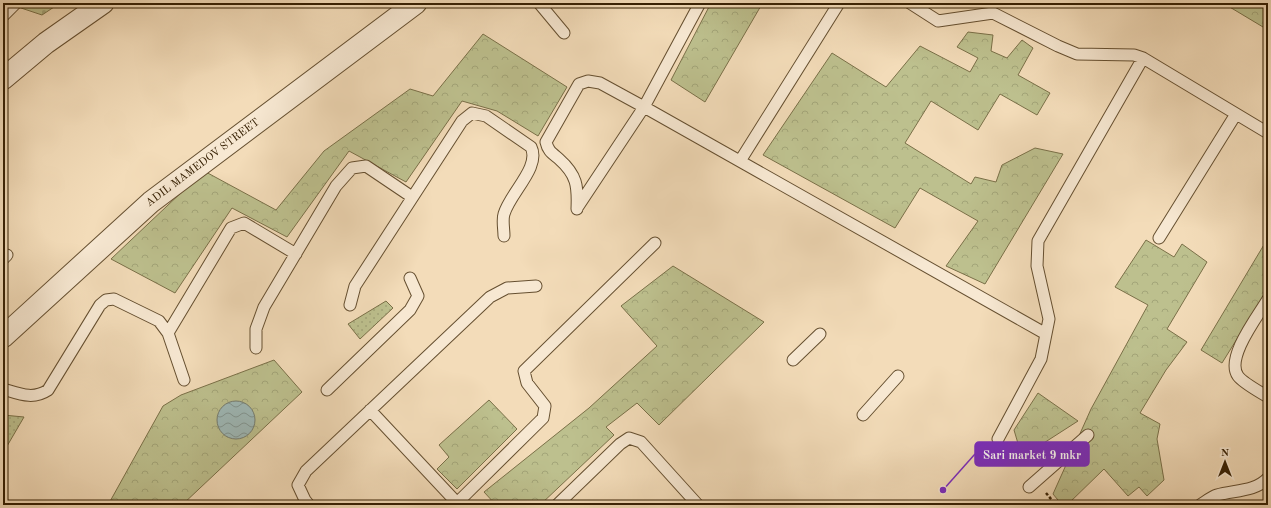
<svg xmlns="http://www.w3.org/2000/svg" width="1271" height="508" font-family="'Old Standard TT',serif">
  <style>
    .grass { fill: url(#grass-dots); stroke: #7a7048 }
    .forest { fill: url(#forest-crowns); stroke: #7a7048 }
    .cemetery { fill: url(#cemetery-stones); stroke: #7a7048 }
    .water { fill: url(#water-waves); stroke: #747c70 }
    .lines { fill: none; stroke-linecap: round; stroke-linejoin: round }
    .service-casing { stroke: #654f30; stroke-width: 13 }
    .minor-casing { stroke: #654f30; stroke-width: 23 }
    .path { stroke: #362003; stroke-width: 2.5; stroke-dasharray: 3 2; stroke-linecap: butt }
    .service { stroke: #f7e8d2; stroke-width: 11 }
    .minor { stroke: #f7e8d2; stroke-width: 21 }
    .labels { text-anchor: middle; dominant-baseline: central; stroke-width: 3; stroke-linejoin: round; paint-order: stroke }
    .street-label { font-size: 11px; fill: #362003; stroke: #f7e8d2 }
    .leader { fill: none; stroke: #7b2cbf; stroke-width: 1.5 }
    .callout-dot { fill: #7b2cbf; stroke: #f7e8d2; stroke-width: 1.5 }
    .callout { fill: #7b2cbf; stroke: #7b2cbf; stroke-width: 1.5 }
    .callout-label { font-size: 12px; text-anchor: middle; font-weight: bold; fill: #fff }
  </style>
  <defs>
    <pattern id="grass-dots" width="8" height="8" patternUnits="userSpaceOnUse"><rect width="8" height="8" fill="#bdc08e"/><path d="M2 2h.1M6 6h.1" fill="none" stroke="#a3a579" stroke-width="1.8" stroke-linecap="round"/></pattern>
    <pattern id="forest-crowns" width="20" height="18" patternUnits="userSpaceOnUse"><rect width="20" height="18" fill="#bdc08e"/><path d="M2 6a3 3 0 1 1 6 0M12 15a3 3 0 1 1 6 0" fill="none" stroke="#a3a579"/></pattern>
    <pattern id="cemetery-stones" width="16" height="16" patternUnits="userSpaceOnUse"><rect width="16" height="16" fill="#bdc08e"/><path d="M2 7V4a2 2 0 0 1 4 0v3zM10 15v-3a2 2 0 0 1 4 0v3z" fill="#a3a579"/></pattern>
    <pattern id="water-waves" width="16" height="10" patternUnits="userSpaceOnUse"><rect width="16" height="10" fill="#9eb9b8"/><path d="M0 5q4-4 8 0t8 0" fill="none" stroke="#829693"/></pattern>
  </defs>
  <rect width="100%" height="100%" fill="#f3dcb9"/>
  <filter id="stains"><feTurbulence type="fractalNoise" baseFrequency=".005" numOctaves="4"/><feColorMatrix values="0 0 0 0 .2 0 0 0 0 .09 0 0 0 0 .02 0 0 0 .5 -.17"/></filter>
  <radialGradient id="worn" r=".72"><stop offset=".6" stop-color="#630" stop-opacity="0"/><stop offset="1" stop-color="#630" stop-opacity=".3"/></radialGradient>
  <path class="grass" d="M386 301 393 308 360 339 348 324Z
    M3 415 24 417 3 453Z"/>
  <path class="forest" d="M711 3 762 4 705 102 671 80Z
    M1223 3H1268V30Z
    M968 32 993 35 991 51 1007 58 1022 40 1033 48 1018 75 1050 93 1037 115 1000 94 978 130 931 101 905 143 971 184 975 177 996 182 1002 165 1035 148 1063 154 985 284 946 266 978 221 920 188 895 228 763 155 832 53 886 87 920 46 970 72 978 58 957 47Z
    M483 34 567 87 538 136 497 111 462 101 406 182 349 151 287 237 232 208 175 293 111 259 204 171 276 210 324 151 410 89 433 96Z
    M1268 238V289L1222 363 1201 350Z
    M1146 240 1174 257 1182 244 1207 262 1167 329 1187 342 1166 370 1140 413 1160 424 1157 439 1164 480 1147 496 1139 487 1128 496 1104 469 1067 505H1062L1053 494 1091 409 1148 305 1115 287Z
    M673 266 764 322 659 425 637 403 606 427 614 435 540 505H496L484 492 589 408 657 346 621 306Z
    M274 360 302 392 182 505H108L163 406 181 395Z
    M1038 393 1078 421 1022 457 1014 430Z
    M489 400 517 429 457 489 437 469 449 457 439 445Z"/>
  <path class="cemetery" d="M6 3H60L42 15Z"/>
  <path class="water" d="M217 420a19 19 0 1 1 38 0a19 19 0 1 1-38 0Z"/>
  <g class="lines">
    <defs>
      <path id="service" d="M539 3 564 33
        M910 3 938 21 993 13 1058 46 1077 54 1134 55 1143 58 1268 133
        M3 16 16 3
        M740 161 839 3
        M577 208 644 107 700 3
        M577 209C578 186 577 175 559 159 552 153 548 151 546 142L579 84 588 81 600 83 644 107 1046 334
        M1159 238 1236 114
        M3 259 7 255
        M1268 299C1258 316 1225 358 1238 376 1243 383 1260 392 1268 397
        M350 305 355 286 462 121 472 113 486 116 531 147C541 167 510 193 504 214 502 220 504 229 504 236
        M168 333 231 228 244 223 296 254
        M256 348V329L264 307 336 186 352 168 366 166 412 197
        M793 360 820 334
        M3 389C20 394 33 400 48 390L100 305 106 300 114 299 159 321 168 333 184 380
        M327 390 410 310 418 296 410 278
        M370 410 459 505
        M863 415 898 376
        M998 439 1041 359 1049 319 1037 266 1038 241 1143 58
        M1029 487 1088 435
        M457 503 543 418 545 406 527 383 524 371 655 243
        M309 505 305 500 298 485 306 471 490 297 507 288 536 286
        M557 505 620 444 629 438 641 442 698 505
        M1200 505C1205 502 1211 497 1217 495 1234 490 1255 492 1268 478"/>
      <path id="minor" d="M3 79 46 43 103 3
        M3 337 151 202 416 3"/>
    </defs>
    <use href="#service" class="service-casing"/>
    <use href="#minor" class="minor-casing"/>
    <path class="path" d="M1046 493 1056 505"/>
    <use href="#service" class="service"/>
    <use href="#minor" class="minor"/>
  </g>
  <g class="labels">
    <g class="street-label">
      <text transform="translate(203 163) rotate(-37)">ADIL MAMEDOV STREET</text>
    </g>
  </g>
  <path class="leader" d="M943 490L975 454"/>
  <circle class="callout-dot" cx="943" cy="490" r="4"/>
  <rect class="callout" x="975" y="442" width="114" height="24" rx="4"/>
  <g class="callout-label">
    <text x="1032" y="459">Sari market 9 mkr</text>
  </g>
  <rect width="1271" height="508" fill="none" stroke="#f3dcb9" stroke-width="16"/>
  <rect x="4" y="4" width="1263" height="500" fill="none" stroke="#362003" stroke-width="2"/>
  <rect x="8" y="8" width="1255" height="492" fill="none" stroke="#362003"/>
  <g transform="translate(1225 462)" stroke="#f7e8d2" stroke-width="3" paint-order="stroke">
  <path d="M0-3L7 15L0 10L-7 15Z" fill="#362003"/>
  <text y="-6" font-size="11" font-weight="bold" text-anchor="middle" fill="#362003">N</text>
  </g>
  <rect width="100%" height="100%" filter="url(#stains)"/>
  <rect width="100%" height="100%" fill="url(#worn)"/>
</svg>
